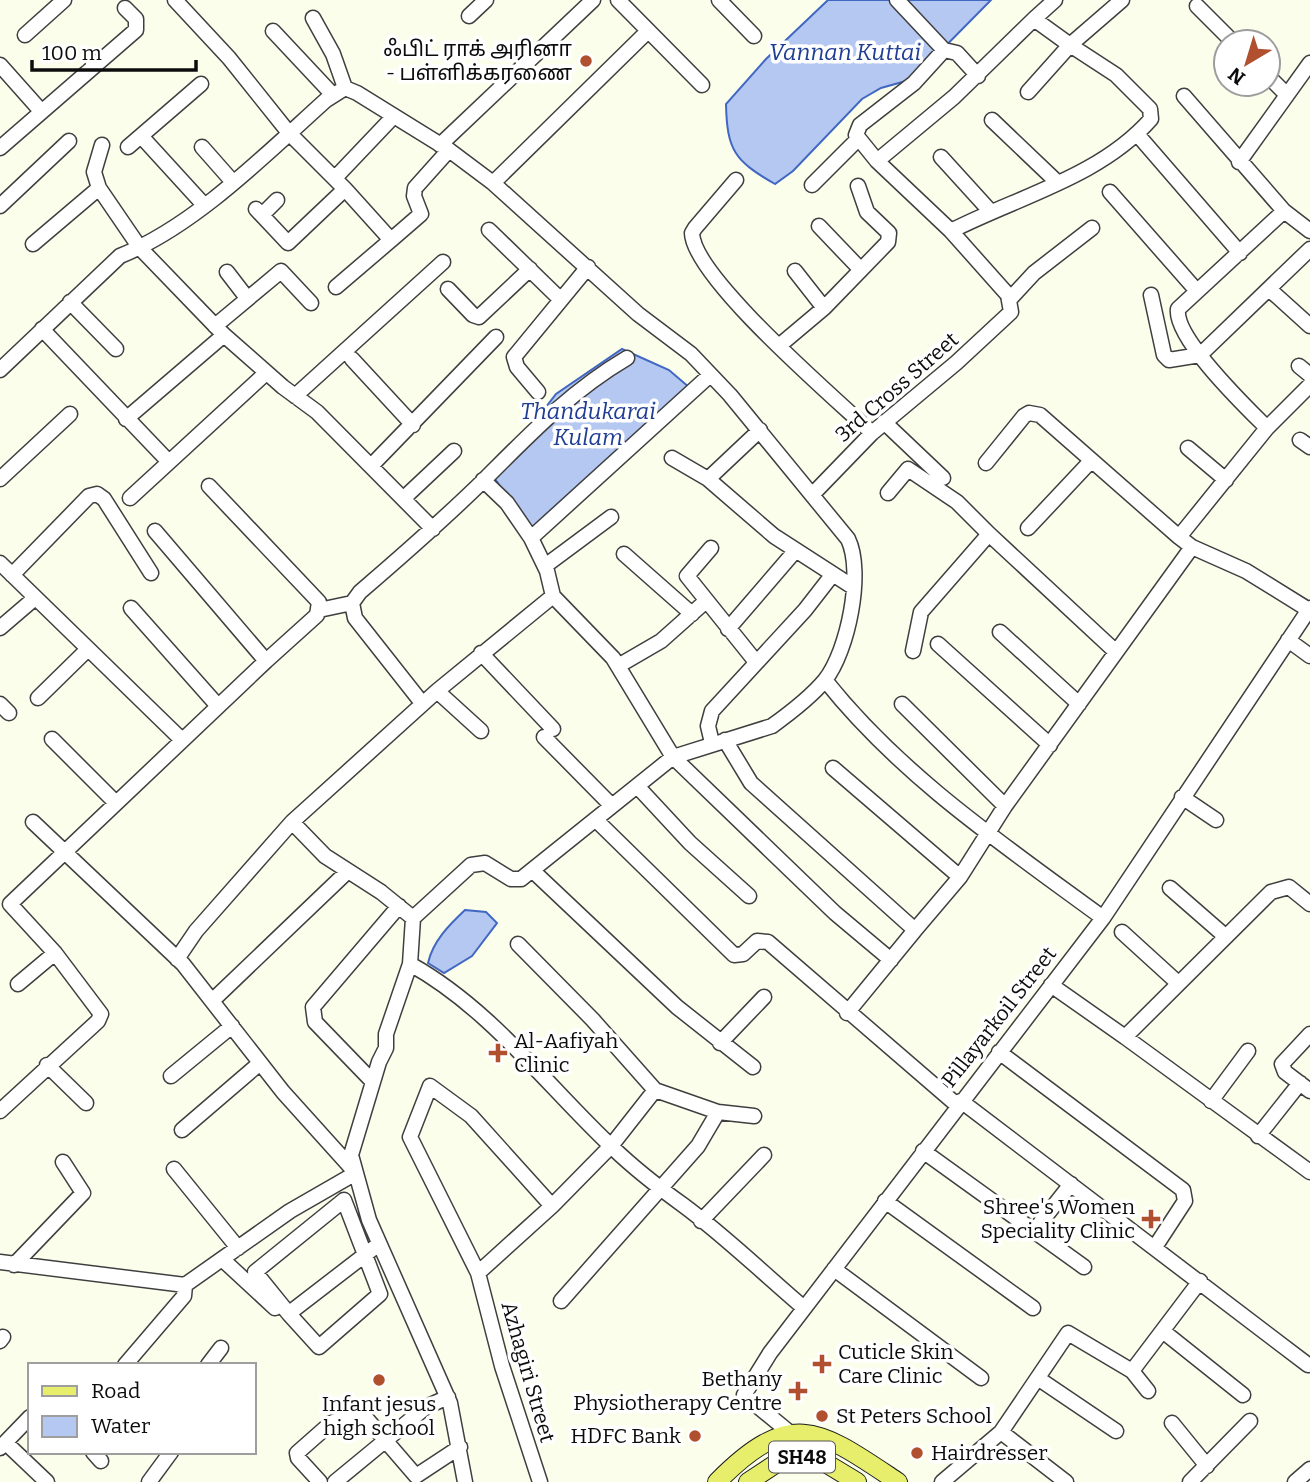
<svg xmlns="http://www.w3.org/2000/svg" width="1310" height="1482" font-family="Bitter,'Noto Sans Tamil',serif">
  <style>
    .water { fill: #b4c8f1; stroke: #4167c2; stroke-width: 2 }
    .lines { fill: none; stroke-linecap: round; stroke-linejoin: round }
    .minor-casing { stroke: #3f3f3f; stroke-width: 17 }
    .major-casing { stroke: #1d1d1d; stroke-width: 20 }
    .minor { stroke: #fff; stroke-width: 14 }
    .major { stroke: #e6ee6b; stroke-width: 18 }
    .poi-dot { fill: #b0502f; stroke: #fff; stroke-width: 2.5 }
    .labels { text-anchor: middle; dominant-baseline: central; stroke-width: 7; stroke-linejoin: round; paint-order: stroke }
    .shield { fill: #fff; stroke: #555; stroke-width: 2 }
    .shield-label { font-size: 19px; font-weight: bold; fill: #0c0c0c }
    .poi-label { font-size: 21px; fill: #0c0c0c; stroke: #fff; text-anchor: end }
    .street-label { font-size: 21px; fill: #0c0c0c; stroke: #fff }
    .water-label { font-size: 23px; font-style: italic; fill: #1f3d93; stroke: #fff }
  </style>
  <rect width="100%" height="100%" fill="#fcfeec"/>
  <path class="water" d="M828 0H991L913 79 881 88 862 99 793 171 775 184C735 161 727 151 726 104L766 59Z
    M622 349 669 370 690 388 530 530 493 476 556 394Z
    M465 910 486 912 497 923 472 956 444 973 428 963C433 941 449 925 465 910Z"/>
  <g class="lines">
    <defs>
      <path id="minor" d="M175 0 229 58 289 133 345 189 288 243 256 209
        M618 0 702 85
        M719 0 754 36
        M897 0 944 50 914 83 860 125 856 135 877 161 951 231
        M1197 6 1233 42
        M469 16 486 0
        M313 18 333 54 345 88
        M273 31 333 95
        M25 35 64 0
        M944 50 957 53 978 76
        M0 65 41 111
        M1268 76 1287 95
        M1028 92 1070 45 1034 19 1055 0
        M1184 96 1284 211 1310 231
        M992 120 1057 182
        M1137 134 1240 253
        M141 136 204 205
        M102 145 94 172 99 188 140 248 224 335 283 387 317 412 433 529
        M440 145 593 0
        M128 147 201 84
        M202 147 232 181
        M0 148 136 30V19L125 8
        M941 157 991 212
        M877 161 954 97 1034 19
        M1239 162 1310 63
        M335 178 393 117
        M736 180 695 228 692 233C693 277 836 399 872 433
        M493 183 647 32
        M812 185 858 139
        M1110 192 1196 290
        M0 206 69 141
        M262 215 277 200
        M819 226 861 270
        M489 230 560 299
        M391 240 421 214 414 196 415 188 449 150
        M33 244 99 188
        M795 271 824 308
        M227 272 247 298
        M336 287 391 240 345 189
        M448 289 473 315 479 317 530 269
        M1269 289 1310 326
        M1151 295 1164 355 1169 360 1200 355 1310 249
        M1010 299 1034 273 1092 228
        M70 302 116 349
        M215 326 281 271 311 303
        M42 329 169 462
        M780 345 824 308 888 242 889 233 867 212 858 186
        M352 359 413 425
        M1299 366 1310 375
        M0 370 120 256C195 226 266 154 326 100L345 88 357 93 449 150 493 183 638 314 691 354 730 395 848 539C864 572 848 651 825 680 811 697 790 713 772 726L673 757 521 879H511L485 863 471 865 413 918 410 964 386 1034V1048L379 1062 351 1155 369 1220 450 1403 465 1482
        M538 392 517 367 514 357 588 267
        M295 396 443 262
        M126 419 224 335
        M884 422 943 478
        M1267 428 1310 385
        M1300 440 1310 447
        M1188 448 1226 480
        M672 458 708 479 774 536 853 587
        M986 463 1024 416 1029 413 1040 415 1179 537 1192 547 1246 571 1309 610
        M372 465 496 337
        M0 479 70 414
        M708 479 760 430
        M483 480 507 503 531 538 547 571 553 596 613 658 673 757 835 913 891 960
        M888 493 908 469 957 502 989 534
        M812 495 872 433 956 363 1011 312 1008 295 951 231C1017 197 1100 177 1151 119L1150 109 1116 75 1070 45 1122 0
        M130 498 266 373
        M404 498 454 451
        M1028 528 1090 462
        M155 531 266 661 317 615 319 602 209 486
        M1179 537 1267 428C1246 407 1174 338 1178 309L1284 211
        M531 538 709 376
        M711 548 687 576 756 662
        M624 554 692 614
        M0 563 182 740
        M545 566 611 517
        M12 575 89 496 97 494 104 499 151 573
        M131 608 218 706
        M319 610 352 603
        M0 628 35 598
        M728 629 796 550
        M1000 632 1079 704
        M1288 640 1310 656
        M938 644 1050 745
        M913 651 921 612 989 534 1115 651
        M481 653 553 729
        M618 666 661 641 706 601
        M825 680C901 776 1005 846 1103 918
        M437 691 481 731
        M38 698 87 650
        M422 703 355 618 352 603 360 592C402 556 444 519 484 480 530 434 571 391 627 358
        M0 704 9 713
        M902 704 1005 806
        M544 737 612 806
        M52 739 115 802
        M725 740 751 783 915 930 847 1013
        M712 743 708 726 712 711 805 610 833 574
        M833 768 960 877
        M637 786 690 843 749 896
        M1182 797 1216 820
        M597 821 734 955 743 954 757 941 768 942 957 1105
        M533 871 677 1007 753 1067
        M1170 888 1225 936
        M413 918 381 892 325 856 292 822 437 691 553 596
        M915 930 960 877 1005 806 1192 547
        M1122 932 1178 983
        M518 944 593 1020 655 1090 718 1112
        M177 959 196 931 292 822
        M410 964C491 1009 547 1086 613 1148 636 1170 658 1187 683 1205 725 1236 764 1274 804 1308
        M18 984 55 953
        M1051 985 1125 1037 1271 892 1289 887 1310 904
        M212 1001 348 871
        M1310 1034 1282 1064 1285 1072 1310 1091
        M1125 1037 1310 1172
        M720 1043 764 997
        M999 1052 1183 1190 1185 1201 1155 1247
        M47 1065 86 1103
        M171 1076 232 1026
        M373 1082 315 1022 313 1007 399 906
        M961 1101 1308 1365
        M1211 1101 1248 1051
        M0 1111 98 1021 101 1014 55 953 10 904 266 661
        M182 1130 260 1063
        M1258 1136 1300 1083
        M923 1151 1034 1231 1071 1184
        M174 1169 238 1248
        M885 1201 1033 1308
        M552 1206 611 1146 655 1090
        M701 1221 764 1155
        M1034 1231 1084 1267
        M222 1259 275 1308
        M0 1262 185 1285 290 1211 356 1173 283 1092 183 964 33 822
        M14 1265 83 1193 63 1162
        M834 1269 981 1378
        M478 1273 552 1206 471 1116 430 1086 410 1137 478 1273 502 1366 540 1482
        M561 1301 698 1146 718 1112 754 1116
        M289 1314 319 1347 380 1294 344 1200 255 1272 289 1314 292 1311 366 1254 379 1244
        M1164 1332 1243 1395
        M0 1341 3 1337
        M125 1365 184 1296 185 1285
        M208 1365 221 1348
        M1132 1371 1200 1281
        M1039 1379 1116 1431
        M1172 1423 1207 1466
        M789 1432 744 1395 770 1353 1103 918 1310 608
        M1001 1432 1068 1333 1132 1371 1148 1391
        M6 1443 47 1482
        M0 1448 30 1417
        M93 1452 101 1461
        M149 1482 171 1452
        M320 1482 298 1458 297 1453 331 1423 360 1411 416 1476 460 1447
        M335 1482 426 1407 448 1397
        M942 1482 1001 1432 1066 1482
        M1190 1482 1250 1421
        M1295 1482 1310 1469"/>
      <path id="major" d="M717 1482C792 1406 820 1430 898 1482
        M748 1482 786 1457 824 1462 857 1482"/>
    </defs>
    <use href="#minor" class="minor-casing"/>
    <use href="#major" class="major-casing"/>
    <use href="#minor" class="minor"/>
    <use href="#major" class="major"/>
  </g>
  <g class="poi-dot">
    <circle cx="586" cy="61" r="7"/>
    <path d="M494.5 1042.5h7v7h7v7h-7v7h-7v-7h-7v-7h7z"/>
    <path d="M1147.5 1208.5h7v7h7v7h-7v7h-7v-7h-7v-7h7z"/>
    <path d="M818.5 1353.5h7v7h7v7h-7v7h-7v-7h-7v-7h7z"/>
    <circle cx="379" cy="1380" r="7"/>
    <path d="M794.5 1380.5h7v7h7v7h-7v7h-7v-7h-7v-7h7z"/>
    <circle cx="822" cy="1416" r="7"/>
    <circle cx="695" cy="1436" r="7"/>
    <circle cx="917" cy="1453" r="7"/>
  </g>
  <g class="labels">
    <rect class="shield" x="769" y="1441.5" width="66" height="31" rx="5"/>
    <g class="shield-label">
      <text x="802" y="1457">SH48</text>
    </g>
    <g class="poi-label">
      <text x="572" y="49">ஃபிட் ராக் அரினா<tspan x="572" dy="24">- பள்ளிக்கரணை</tspan></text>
      <text x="514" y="1041" text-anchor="start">Al-Aafiyah<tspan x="514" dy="24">Clinic</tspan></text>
      <text x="1135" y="1207">Shree's Women<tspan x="1135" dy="24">Speciality Clinic</tspan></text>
      <text x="838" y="1352" text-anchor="start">Cuticle Skin<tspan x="838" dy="24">Care Clinic</tspan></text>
      <text x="782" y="1379">Bethany<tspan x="782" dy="24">Physiotherapy Centre</tspan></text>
      <text x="379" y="1404" text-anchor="middle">Infant jesus<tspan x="379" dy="24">high school</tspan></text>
      <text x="836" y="1416" text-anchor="start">St Peters School</text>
      <text x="681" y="1436">HDFC Bank</text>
      <text x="931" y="1453" text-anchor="start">Hairdresser</text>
    </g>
    <g class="street-label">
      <text transform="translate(897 387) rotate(-41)">3rd Cross Street</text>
      <text transform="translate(999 1017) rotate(-52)">Pillayarkoil Street</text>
      <text transform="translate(528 1372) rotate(74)">Azhagiri Street</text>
    </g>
    <g class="water-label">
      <text x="845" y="52">Vannan Kuttai</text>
      <text x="588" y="411">Thandukarai<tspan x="588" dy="26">Kulam</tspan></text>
    </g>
  </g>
  <rect x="28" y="1363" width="228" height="91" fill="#ffffff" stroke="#9e9e9e" stroke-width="2"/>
  <rect x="42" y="1386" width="35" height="10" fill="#e6ee6b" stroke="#9e9e9e" stroke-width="2"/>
  <text x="91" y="1398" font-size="21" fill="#0c0c0c">Road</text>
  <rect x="42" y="1416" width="35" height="21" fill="#b4c8f1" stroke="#9e9e9e" stroke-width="2"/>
  <text x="91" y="1433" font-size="21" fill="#0c0c0c">Water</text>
  <g transform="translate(1247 63) rotate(218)"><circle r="33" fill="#ffffff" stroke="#9e9e9e" stroke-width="2"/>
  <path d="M0-5L12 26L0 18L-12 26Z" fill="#b0502f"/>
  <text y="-10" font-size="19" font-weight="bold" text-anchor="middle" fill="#0c0c0c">N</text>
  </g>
  <path d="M32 60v10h164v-10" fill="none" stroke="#0c0c0c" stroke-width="3.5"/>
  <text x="42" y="60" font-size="21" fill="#0c0c0c" stroke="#ffffff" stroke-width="5" paint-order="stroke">100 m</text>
</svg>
